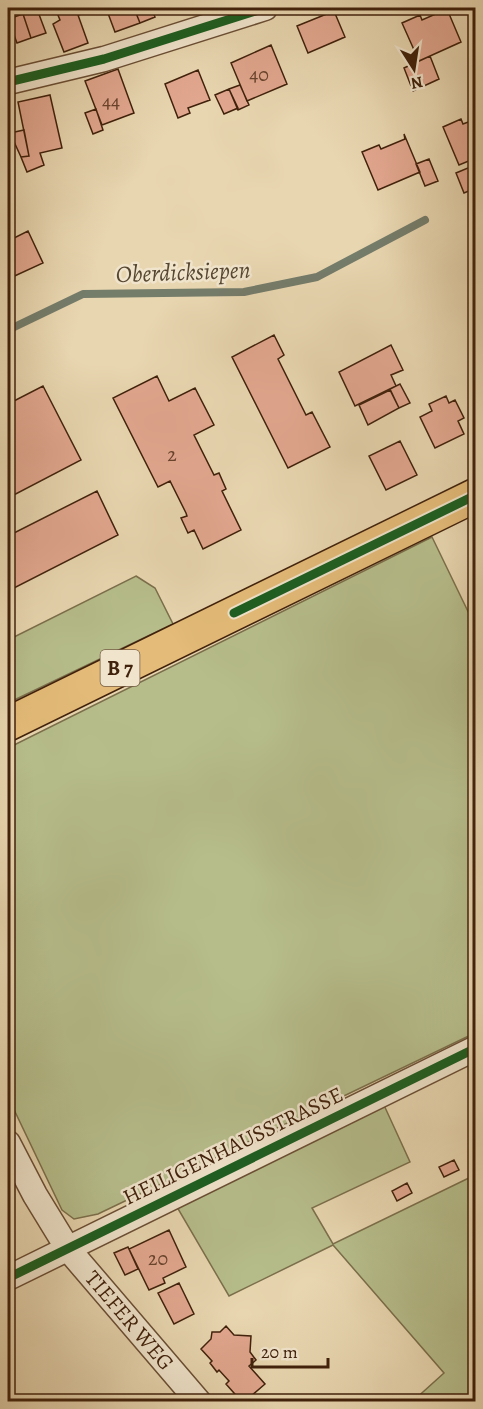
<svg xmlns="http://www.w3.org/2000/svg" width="483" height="1409" font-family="Alegreya,serif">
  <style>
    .green { fill: #b6bd8b; stroke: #7b6f4b; stroke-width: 1.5 }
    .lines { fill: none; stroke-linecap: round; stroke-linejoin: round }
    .stream { stroke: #747c6a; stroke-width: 8 }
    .building { fill: #e2a78f; stroke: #40210b; stroke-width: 1.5 }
    .street-casing { stroke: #6a4e34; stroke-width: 27 }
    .primary-casing { stroke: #40210b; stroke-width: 36 }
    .street { stroke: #f0e4cc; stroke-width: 24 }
    .primary { stroke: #e4bb78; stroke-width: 33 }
    .cycleway-casing { stroke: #f0e4cc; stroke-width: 13 }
    .cycleway { stroke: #1b5e20; stroke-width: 9 }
    .labels { text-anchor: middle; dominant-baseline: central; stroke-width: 5; stroke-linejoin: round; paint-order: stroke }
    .number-label { font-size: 20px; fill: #68422c }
    .shield { fill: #f0e4cc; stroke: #755c45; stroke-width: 1.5 }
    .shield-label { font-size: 21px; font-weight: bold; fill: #40210b }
    .street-label { font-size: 22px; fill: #40210b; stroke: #f0e4cc }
    .water-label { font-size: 24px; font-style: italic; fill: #564732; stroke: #f0e4cc }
  </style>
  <rect width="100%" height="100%" fill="#e8d6b0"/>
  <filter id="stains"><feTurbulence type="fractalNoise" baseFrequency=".00333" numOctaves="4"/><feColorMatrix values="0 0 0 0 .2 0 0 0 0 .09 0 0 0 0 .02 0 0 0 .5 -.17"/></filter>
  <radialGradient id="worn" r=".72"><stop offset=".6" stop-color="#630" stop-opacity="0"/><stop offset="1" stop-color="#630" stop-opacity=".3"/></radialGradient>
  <path class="green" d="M432 537 475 626V1033L98 1214 74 1219 62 1210 8 1097V748Z
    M136 576 155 588 173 624 8 703V640Z
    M383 1103 410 1162 312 1208 333 1244 475 1175V1401H413L444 1373 333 1245 229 1296 177 1207Z"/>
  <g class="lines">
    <path class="stream" d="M8 330 83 294 244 292 317 277 425 220"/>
  </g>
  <path class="building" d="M55 8H79L82 14 78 15 88 43 64 52 53 24 60 20Z
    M106 8H134L140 23 115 32Z
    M134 8H151L155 17 140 23Z
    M37 9 46 33 31 38 23 14Z
    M447 9 461 42 419 61 402 23 420 15 422 20Z
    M334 11 345 37 308 53 297 26Z
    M23 14 31 38 17 43 8 19Z
    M271 45 287 84 247 101 231 63Z
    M430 56 439 79 413 91 404 68Z
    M118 69 134 113 102 125 85 81Z
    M198 70 210 100 188 108 190 113 178 118 165 84Z
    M240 85 249 105 238 110 229 89Z
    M229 89 238 108 224 114 215 95Z
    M50 95 62 148 40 153 44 165 27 172 21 157 29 156 18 102Z
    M96 109 103 130 93 134 85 113Z
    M461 119 463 124 476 119V158L459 165 443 127Z
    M24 130 29 156 21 157 10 133Z
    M404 134 420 172 378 190 362 152 379 145 381 149 405 139Z
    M429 159 438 181 425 186 416 164Z
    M475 165 476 188 464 193 456 173Z
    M28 231 43 263 8 279V241Z
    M274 335 284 355 278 359 306 415 312 412 330 447 288 468 232 357Z
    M391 345 403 370 391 375 396 386 355 406 339 372Z
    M157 376 169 401 195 388 214 425 194 435 214 475 219 473 226 489 222 491 241 530 203 549 194 530 188 533 181 518 187 516 186 513 170 481 158 487 113 398Z
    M400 384 410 403 399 408 390 389Z
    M43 386 81 460 8 498V404Z
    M390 390 399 408 368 425 359 405Z
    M446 396 449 403 455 400 464 418 458 421 464 434 435 448 420 417 432 411 429 404Z
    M400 441 417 475 386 490 369 456Z
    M97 491 118 535 14 588 8 575V536Z
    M454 1160 459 1170 444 1177 439 1167Z
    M407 1183 412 1193 397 1201 392 1191Z
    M169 1230 186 1267 163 1278 165 1283 149 1290 129 1249Z
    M128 1247 138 1269 125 1275 114 1253Z
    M179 1283 194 1314 174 1324 158 1293Z
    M226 1326 234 1335 251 1336 250 1352 256 1360 249 1366 265 1384 244 1402H242L226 1384 229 1381 219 1370 217 1372 210 1363 212 1361 201 1349 211 1339 212 1332H220Z"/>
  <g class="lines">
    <defs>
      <g id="street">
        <path d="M8 82 104 59 265 8"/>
        <path id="s1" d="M8 1143 35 1195 68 1249 199 1402"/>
        <path d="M8 1278 476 1048"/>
      </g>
      <path id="primary" d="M8 724 476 495"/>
    </defs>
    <use href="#street" class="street-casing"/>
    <use href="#primary" class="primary-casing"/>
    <use href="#street" class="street"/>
    <use href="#primary" class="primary"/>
    <defs>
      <path id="cycleway" d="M8 82 104 59 265 8
        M234 613 476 495
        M8 1278 476 1048"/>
    </defs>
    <use href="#cycleway" class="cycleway-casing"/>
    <use href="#cycleway" class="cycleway"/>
  </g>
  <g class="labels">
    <g class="number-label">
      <text x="259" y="74">40</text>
      <text x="111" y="101">44</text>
      <text x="172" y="454">2</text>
      <text x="158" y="1258">20</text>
    </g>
    <rect class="shield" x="100.5" y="650" width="39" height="36" rx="4.5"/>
    <g class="shield-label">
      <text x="120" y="668">B 7</text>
    </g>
    <g class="street-label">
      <text transform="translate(233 1146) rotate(-26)">HEILIGENHAUSSTRASSE</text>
      <text stroke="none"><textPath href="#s1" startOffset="216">TIEFER WEG</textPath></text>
    </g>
    <g class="water-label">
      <text transform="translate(183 272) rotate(-2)">Oberdicksiepen</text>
    </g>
  </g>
  <rect width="483" height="1409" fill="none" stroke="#e8d6b0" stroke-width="30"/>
  <rect x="9" y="9" width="465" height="1391" fill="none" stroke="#40210b" stroke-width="3"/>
  <rect x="15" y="15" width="453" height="1379" fill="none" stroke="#40210b" stroke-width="1.5"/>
  <g transform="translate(414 69) rotate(168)" stroke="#f0e4cc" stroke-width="4.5" paint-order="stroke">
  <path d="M0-4.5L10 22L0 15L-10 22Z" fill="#40210b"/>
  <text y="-9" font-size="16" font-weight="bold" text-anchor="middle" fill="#40210b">N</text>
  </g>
  <path d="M252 1358v9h76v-9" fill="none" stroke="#40210b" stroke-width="3"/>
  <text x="261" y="1358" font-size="18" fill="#40210b" stroke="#f0e4cc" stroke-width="4.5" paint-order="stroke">20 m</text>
  <rect width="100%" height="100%" filter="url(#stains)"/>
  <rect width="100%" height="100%" fill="url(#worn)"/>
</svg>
